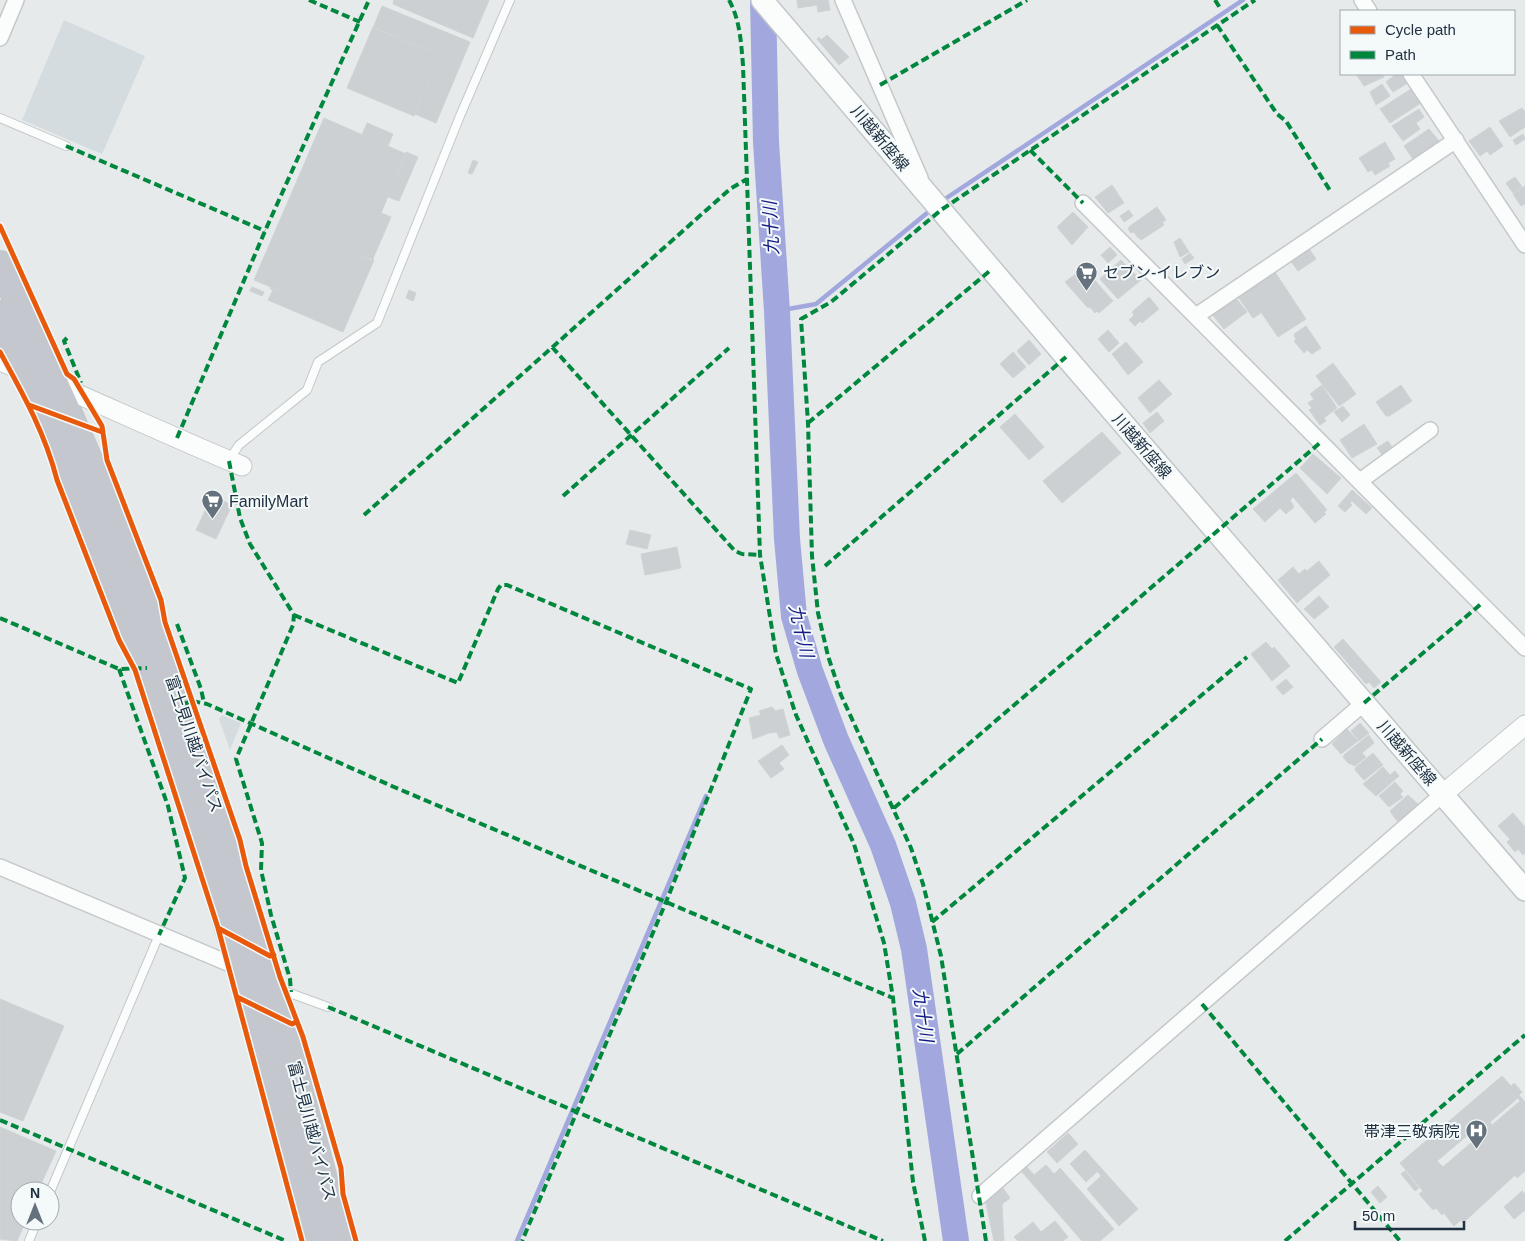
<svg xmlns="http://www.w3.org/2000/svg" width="1525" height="1241" font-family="Helvetica,'Noto Sans JP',sans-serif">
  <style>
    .built { fill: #d4dce0 }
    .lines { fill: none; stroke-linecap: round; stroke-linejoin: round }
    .stream { stroke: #a2a8de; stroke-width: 4.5 }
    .river { stroke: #a2a8de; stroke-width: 26 }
    .building { fill: #ccd0d3; stroke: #ced3d4; fill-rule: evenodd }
    .service-casing { stroke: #c4c8ca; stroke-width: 10 }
    .minor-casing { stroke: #c4c8ca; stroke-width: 18 }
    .tertiary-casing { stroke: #c4c8ca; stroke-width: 21 }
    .secondary-casing { stroke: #c1c7ca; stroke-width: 24 }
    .trunk-casing { stroke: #c1c7cb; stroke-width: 28 }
    .service { stroke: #fbfcfc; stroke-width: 8 }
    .minor { stroke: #fbfcfc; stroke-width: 15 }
    .tertiary { stroke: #fbfcfc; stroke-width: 19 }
    .secondary { stroke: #fbfcfc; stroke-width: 21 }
    .trunk { stroke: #c4c8ce; stroke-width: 25 }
    .quiet { stroke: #00873e; stroke-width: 4; stroke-dasharray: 8 4; stroke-linecap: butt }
    .cycleway-casing { stroke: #f4f9fa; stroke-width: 8 }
    .cycleway { stroke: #e8590c; stroke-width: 5 }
    .labels { text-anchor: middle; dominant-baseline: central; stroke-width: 4; stroke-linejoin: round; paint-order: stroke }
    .street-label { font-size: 16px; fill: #203142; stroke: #f4f9fa }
    .poi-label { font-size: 16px; fill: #203142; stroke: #f4f9fa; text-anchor: start }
    .water-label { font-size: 18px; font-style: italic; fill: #131986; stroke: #f4f9fa }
  </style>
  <rect width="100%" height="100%" fill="#e6eaeb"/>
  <path class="built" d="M64 20 145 56 102 154 22 120Z
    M222 715 241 723 230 750 219 719Z"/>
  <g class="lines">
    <path class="stream" d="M942 201 1243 0
      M777 311 816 304 932 209
      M517 1241 706 796"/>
    <path class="river" d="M763 0 766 142 777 311 787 539 794 616 810 671 836 740 883 845 903 903 914 949 956 1241"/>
  </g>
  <path class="building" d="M394 0H489L473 38 393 4Z
    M797 0H828L830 10 818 12 817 5 798 8Z
    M382 6 470 42 436 123 415 114 440 55 373 28Z
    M373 27 440 55 414 116 347 88Z
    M827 35 849 57 839 65 817 39 819 37 821 40Z
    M1356 74H1382L1384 77 1364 86Z
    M1396 74H1405L1411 81 1393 92 1386 82Z
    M1382 84 1390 96 1376 105 1370 92Z
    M1411 89 1421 103 1390 123 1380 109Z
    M1522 108 1525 112V127L1510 137 1499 121Z
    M1419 109 1424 117 1416 123 1420 129 1403 141 1392 126Z
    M324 118 406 154 381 213 391 217 372 261 362 256 337 315 254 280Z
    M367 123 393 134 388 146 362 135Z
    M1490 127 1503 146 1490 155 1487 151 1480 156 1469 141Z
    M1429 129 1440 142 1426 151 1427 152 1413 159 1404 146Z
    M1523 134 1525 139 1516 145 1513 140Z
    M1385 142 1395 159 1388 163 1390 166 1375 175 1372 170 1368 172 1359 158Z
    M406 152 418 157 399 201 388 197Z
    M473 160 478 162 472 174 468 173Z
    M1515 177 1522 187 1513 193 1506 183Z
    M1112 185 1124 203 1108 213 1095 197Z
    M1525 186V204L1521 206 1513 194Z
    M1157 207 1166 220 1138 238 1134 232 1131 233 1128 229 1130 226Z
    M1129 210 1133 216 1124 222 1120 216Z
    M1073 212 1088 227 1072 245 1057 227Z
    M1162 222 1164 225 1141 240 1139 238Z
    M1180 238 1189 252 1180 257 1174 242Z
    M1110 247 1117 255 1108 263 1101 255Z
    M1308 247 1316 259 1298 271 1290 260Z
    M1190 253 1194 258 1185 264 1182 259Z
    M362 256 374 260 343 332 268 300 273 290 270 289 271 287 337 315Z
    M1121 260 1141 280 1118 299 1100 279Z
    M1084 268 1113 301 1099 313 1097 311 1095 313 1090 307 1088 308 1065 282Z
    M1273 269 1306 319 1278 337 1259 309 1261 313 1253 318 1236 294Z
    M252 287 264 292 262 296 250 291Z
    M409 290 416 293 413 301 406 298Z
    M1149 297 1159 309 1142 323 1140 321 1135 326 1129 320 1134 315 1132 312Z
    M1235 297 1247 312 1224 329 1211 313Z
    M1306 326 1321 348 1312 354 1307 350 1304 353 1294 341 1296 340 1294 334Z
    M1108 330 1119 343 1109 352 1098 339Z
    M1029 340 1041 354 1029 365 1017 351Z
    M1126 342 1143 362 1128 375 1112 354Z
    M1013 352 1026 367 1013 378 1000 364Z
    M1333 363 1356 394 1339 406 1316 376Z
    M1159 380 1172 394 1150 413 1138 398Z
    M1322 385 1337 408 1324 418 1326 421 1320 425 1309 410 1312 408 1308 403 1314 399 1310 394Z
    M1401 385 1412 401 1389 416H1386L1376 402Z
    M1343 406 1350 415 1342 422 1334 412Z
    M1157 412 1164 421 1150 433 1143 423Z
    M1015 414 1044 447 1029 460 1000 427Z
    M1364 424 1377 444 1352 458 1340 440Z
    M1102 432 1121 453 1062 503 1043 481Z
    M1388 441 1394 450 1384 457 1377 448Z
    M1313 454 1341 478 1327 494 1300 468Z
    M1296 473 1327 510 1324 512 1326 514 1315 523 1293 497 1290 500 1294 507 1286 514 1280 508 1265 522 1253 509Z
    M1352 490 1372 508 1366 514 1352 501 1350 503 1352 505 1345 512 1338 506Z
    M212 496 232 505 216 539 196 530Z
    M630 530 651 535 647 549 626 544Z
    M677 547 681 568 645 575 641 554Z
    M1319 561 1330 575 1297 603 1278 580 1293 567 1299 574 1305 569 1307 571Z
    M1319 596 1329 607 1314 619 1304 609Z
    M1343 639 1381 682 1374 688 1369 682 1366 684 1334 647Z
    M1266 642 1272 649 1274 647 1290 666 1272 681 1251 654Z
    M1286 679 1293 687 1283 695 1276 687Z
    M772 707 775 711 783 709 790 735 779 738 777 732 769 733 753 739 749 718 761 715 759 711Z
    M1360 723 1369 733 1359 741 1351 731Z
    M1347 729 1358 741 1341 754 1332 744Z
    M1369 735 1374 743 1362 753 1366 757 1355 766 1348 763 1343 757 1345 754Z
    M782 745 789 755 779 763 784 769 771 778 758 761Z
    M1373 753 1383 765 1364 780 1355 770 1356 767Z
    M1383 767 1390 775 1395 771 1399 776 1376 796 1363 784Z
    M1395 782 1403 791 1400 794 1403 797 1389 807 1379 796Z
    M1408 795 1420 806 1406 818 1405 816 1397 821 1390 811Z
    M1513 813 1525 827V853L1523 855 1518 849 1515 852 1507 842 1510 839 1498 826Z
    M0 999 64 1026 23 1121 0 1112Z
    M1502 1076 1511 1086 1514 1083 1522 1092 1519 1095 1525 1102V1171L1517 1178 1515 1175 1463 1223 1461 1220 1454 1226 1444 1213 1442 1215 1436 1208 1433 1210 1419 1194 1423 1191 1400 1163ZM1518 1098 1520 1101 1492 1125 1490 1122ZM1475 1129 1480 1135 1443 1167 1437 1161Z
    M0 1127 56 1151 38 1191H20V1221H26L17 1241 0 1239Z
    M1068 1133 1078 1144 1057 1163 1047 1152Z
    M1085 1150 1101 1168 1086 1182 1070 1164Z
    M1046 1165 1054 1174 1060 1168 1114 1229 1100 1241H1082L1022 1172 1027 1167 1034 1175Z
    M1101 1168 1138 1209 1119 1226 1087 1189 1101 1176 1097 1171Z
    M1405 1171 1419 1188 1415 1191 1401 1174Z
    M1378 1186 1387 1197 1380 1203 1371 1192Z
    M1003 1188 1010 1198 1002 1204 1004 1241H994L985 1199Z
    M1522 1191 1525 1194V1210L1514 1219 1504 1207Z
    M1055 1221 1068 1237 1063 1241H1018L1014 1237 1033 1222 1041 1232Z"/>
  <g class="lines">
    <defs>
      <path id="service" d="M0 118 66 146
        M229 460 239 445 307 390 318 362 377 323 460 116 510 0
        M276 988 328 1007
        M50 1192 159 935
        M29 1241 37 1221"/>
      <path id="minor" d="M843 0 920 178
        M1362 0 1369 11
        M0 38 16 0
        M1411 74 1525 245
        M1083 203 1525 648
        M1196 316 1456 140
        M1360 481 1430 430
        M1322 739 1364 703
        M0 867 242 969
        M980 1196 1443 794"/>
      <path id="tertiary" d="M0 361C81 394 160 432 242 466
        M1443 794 1525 725"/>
      <path id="secondary" d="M762 0 1066 357 1525 890"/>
      <path id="trunk" d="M0 264C42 355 86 446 122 540 211 768 277 1005 341 1241
        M0 314 28 374 115 586 172 737 320 1241"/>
    </defs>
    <use href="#service" class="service-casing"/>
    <use href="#minor" class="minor-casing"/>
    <use href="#tertiary" class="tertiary-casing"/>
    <use href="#secondary" class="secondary-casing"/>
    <use href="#trunk" class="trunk-casing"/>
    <use href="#service" class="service"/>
    <use href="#minor" class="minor"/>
    <use href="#tertiary" class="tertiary"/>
    <use href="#secondary" class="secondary"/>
    <use href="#trunk" class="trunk"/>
    <path class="quiet" d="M309 0 360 22
      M729 0C740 20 741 42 743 65L760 555 776 654 796 715 854 844 884 943 893 998 913 1182 925 1241
      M1215 0 1220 8
      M1217 25 1277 114 1286 121 1331 192
      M880 85 1027 0
      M66 146 265 231
      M1030 150 1083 203
      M67 338 64 341 81 383
      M552 347 735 551 742 554 760 555
      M808 423 992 269
      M177 438 265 231 369 0
      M229 461 240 518 250 544 294 615 293 625 236 759 262 843 261 870 271 915 290 979 291 992
      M563 496 729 348
      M364 515 730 189 747 179
      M825 566 1066 357
      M294 615 458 683 498 589 501 585H507L751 689 666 902 522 1241
      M0 618 119 669 147 668
      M177 624 201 689 204 703
      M119 669 168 806 185 878 159 935
      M1364 703 1481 604
      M181 705 192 701 207 704 394 787 893 998
      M894 808 1321 442
      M932 922 1247 657
      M1202 1004 1400 1241
      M328 1007 883 1241
      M957 1054 1322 739
      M0 1120 286 1241
      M986 1241 941 956 923 884 911 848 841 695 828 656 818 613 812 556 808 423 801 319 831 302 941 210 1255 0
      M1285 1241 1525 1035"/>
    <defs>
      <path id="cycleway" d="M0 226 67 374 74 379 102 426 107 460 161 600 165 622 240 840 246 866 280 977 303 1037 341 1168 343 1194 356 1241
        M0 352C23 394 45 433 57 480L119 640 135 670 218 928 302 1241
        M29 405 102 432
        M218 928 270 956 274 955
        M237 997 292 1024 296 1022"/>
    </defs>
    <use href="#cycleway" class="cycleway-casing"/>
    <use href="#cycleway" class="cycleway"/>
  </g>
  <defs>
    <symbol id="supermarket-pin" viewBox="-11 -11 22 30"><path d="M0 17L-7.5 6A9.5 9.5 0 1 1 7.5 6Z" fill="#65727d" stroke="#f4f9fa"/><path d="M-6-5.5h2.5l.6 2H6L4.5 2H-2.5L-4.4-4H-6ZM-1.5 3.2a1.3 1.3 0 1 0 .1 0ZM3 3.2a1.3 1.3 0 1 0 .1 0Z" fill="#fff"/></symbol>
    <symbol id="hospital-pin" viewBox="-11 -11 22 30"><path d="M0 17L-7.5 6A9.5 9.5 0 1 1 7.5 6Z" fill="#65727d" stroke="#f4f9fa"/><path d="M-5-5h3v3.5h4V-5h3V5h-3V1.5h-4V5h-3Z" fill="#fff"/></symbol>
  </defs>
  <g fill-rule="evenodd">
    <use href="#supermarket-pin" x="1074" y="260" width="25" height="34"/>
    <use href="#supermarket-pin" x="200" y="488" width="25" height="34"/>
    <use href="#hospital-pin" x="1464" y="1118" width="25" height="34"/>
  </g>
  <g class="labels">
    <g class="street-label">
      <text transform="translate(880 138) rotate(50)">川越新座線</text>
      <text transform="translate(1142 446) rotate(49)">川越新座線</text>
      <text transform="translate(194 744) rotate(71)">富士見川越バイパス</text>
      <text transform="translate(1407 753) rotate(49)">川越新座線</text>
      <text transform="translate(312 1131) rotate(75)">富士見川越バイパス</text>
    </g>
    <g class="poi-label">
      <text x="1103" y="272">セブン-イレブン</text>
      <text x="229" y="501">FamilyMart</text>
      <text x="1460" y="1131" text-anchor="end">帯津三敬病院</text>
    </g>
    <g class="water-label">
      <text transform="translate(771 228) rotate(-93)">九十川</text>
      <text transform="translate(801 631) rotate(77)">九十川</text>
      <text transform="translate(923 1015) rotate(82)">九十川</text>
    </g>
  </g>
  <rect x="1340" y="10" width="175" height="65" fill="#f4f9fa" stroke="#9fa9b0"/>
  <rect x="1350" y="26" width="25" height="8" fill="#e8590c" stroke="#9fa9b0"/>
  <text x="1385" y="35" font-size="15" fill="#203142">Cycle path</text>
  <rect x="1350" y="51" width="25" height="8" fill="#00873e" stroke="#9fa9b0"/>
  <text x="1385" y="60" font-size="15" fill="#203142">Path</text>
  <g transform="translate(35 1206)"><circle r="24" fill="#f4f9fa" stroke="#9fa9b0"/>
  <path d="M0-4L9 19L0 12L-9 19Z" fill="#65727d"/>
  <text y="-8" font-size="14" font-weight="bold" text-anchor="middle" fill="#203142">N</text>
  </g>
  <path d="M1355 1221v8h109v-8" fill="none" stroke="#203142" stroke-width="2.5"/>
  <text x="1362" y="1221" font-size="15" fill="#203142" stroke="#f4f9fa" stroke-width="4" paint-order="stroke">50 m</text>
</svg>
